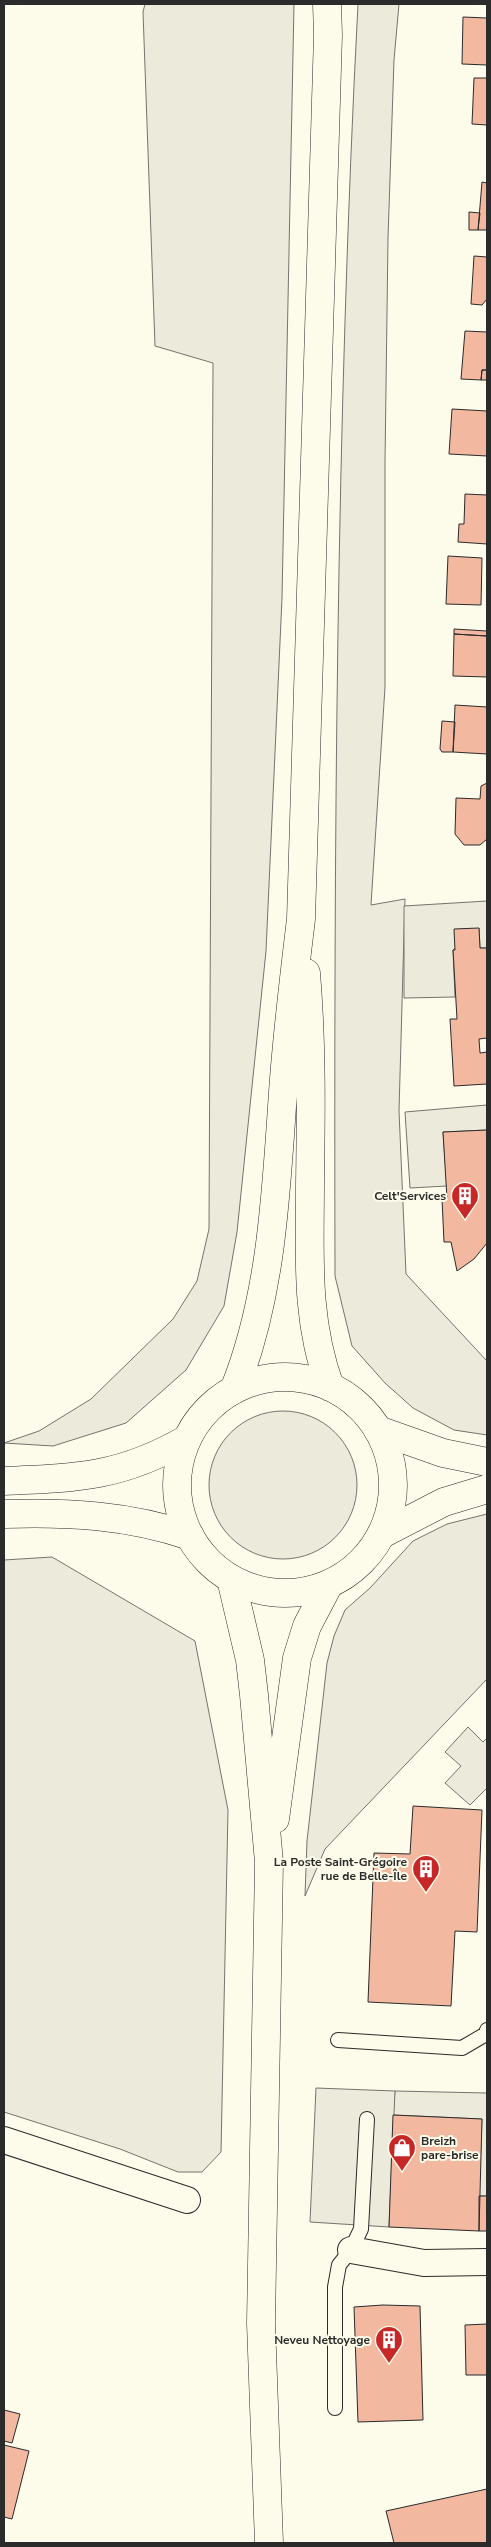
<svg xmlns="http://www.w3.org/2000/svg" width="491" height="2547" font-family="'Nunito Sans',sans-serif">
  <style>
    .green { fill: #ecebdb; stroke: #74746e }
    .parking { fill: #eceadb; stroke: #74746e }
    .building { fill: #f2b8a0; stroke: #2b2b2b }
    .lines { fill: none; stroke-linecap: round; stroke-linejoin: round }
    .lane-casing { stroke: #2b2b2b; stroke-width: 16 }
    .street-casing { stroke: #2b2b2b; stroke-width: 28 }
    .secondary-casing { stroke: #2b2b2b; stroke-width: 29 }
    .primary-casing { stroke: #2b2b2b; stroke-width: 29 }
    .lane { stroke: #fdfbea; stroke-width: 14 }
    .street { stroke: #fdfbea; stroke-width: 26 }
    .secondary { stroke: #fdfbea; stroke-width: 28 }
    .primary { stroke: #fdfbea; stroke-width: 28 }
    .labels { text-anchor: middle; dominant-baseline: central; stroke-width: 4; stroke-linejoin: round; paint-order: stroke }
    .poi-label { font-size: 12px; font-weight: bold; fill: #2b2b2b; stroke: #fdfbea; text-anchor: end }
  </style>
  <rect width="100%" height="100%" fill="#fdfbea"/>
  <path class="green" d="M145 4H294L282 598 266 951 237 1232 224 1306 186 1370 126 1423 53 1446 4 1443 39 1431 91 1399 173 1319 197 1281 209 1229 213 363 155 346 143 12Z
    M358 4H399L394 60 388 238 385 462V687L371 905 405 899 399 1111 406 1274 487 1361V1435L454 1430 413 1408 385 1383 352 1346 335 1276C334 852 336 427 358 4Z
    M209 1485a74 74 0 1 1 148 0a74 74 0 1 1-148 0Z
    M487 1514V1679L325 1849 305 1896 307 1841 327 1663 334 1636 345 1610 370 1588 413 1541 447 1524Z
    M52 1557 195 1641 228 1810 221 2152 202 2172H178L120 2149 4 2112V1560Z
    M395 2091 487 2093V2196H479L482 2119 393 2115Z"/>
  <path class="parking" d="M487 901V948H480L479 928 453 950 455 997 404 998V906Z
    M487 1105V1130L443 1132 447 1186 410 1188 405 1112Z
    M468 1727 483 1742 487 1738V1788L470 1805 445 1783 461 1766 445 1752Z
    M316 2088 395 2091 389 2227 310 2222Z"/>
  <path class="building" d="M463 17 487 18V65L462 64Z
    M474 78H487V125L472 124Z
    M482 182 487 183V230H478Z
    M469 212 480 213 478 230H469Z
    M474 256 487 257V299L482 305 471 304Z
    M465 331 487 332V370H482L481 380 461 379Z
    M482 370H487V380H481Z
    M452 409 487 411V456L449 454Z
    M465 494 487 495V544L458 542 459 524H464Z
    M448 556 482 558 481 605 446 604Z
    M454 629 487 631V636L454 634Z
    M454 634 487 636V677L453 676Z
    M455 705 487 707V754L453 752Z
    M442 721 455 722 453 752H442L440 749Z
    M487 783V839L480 845H464L455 834 456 798 480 799 481 786Z
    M479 928 480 948H487V1038L479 1039 480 1053 487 1052V1084L454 1086 450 1019H457L453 950H455L454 929Z
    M487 1130V1243L474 1259 457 1271 451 1242H444L442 1199H447L443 1132Z
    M413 1806 482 1810 477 1932 455 1931 451 2006 368 2002 374 1853 410 1854Z
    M393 2115 482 2119 479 2231 389 2227Z
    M479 2196H487V2231H479Z
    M383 2305 420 2306 423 2420 358 2422 354 2307Z
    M487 2324V2375H466L465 2325Z
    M4 2410 20 2414 12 2443 4 2441Z
    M4 2445 29 2451 12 2519 4 2517Z
    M487 2489V2543H394L386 2511Z"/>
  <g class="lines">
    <defs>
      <path id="lane" d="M338 2040 462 2048 486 2034 487 2030
        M335 2408V2287L339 2265 351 2250 361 2229 367 2119"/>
      <path id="street" d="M4 2140 187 2200
        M351 2250 424 2263 487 2262"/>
      <path id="secondary" d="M378 1430 443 1453 487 1462
        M4 1481C78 1478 121 1477 187 1439
        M4 1514C68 1512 128 1515 190 1536
        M382 1534 444 1502 487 1489"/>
      <path id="primary" d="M306 973C312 1044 311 1114 310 1185 310 1256 305 1318 330 1387
        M177 1485a108 108 0 1 1 216 0a108 108 0 1 1-216 0Z
        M234 1390C272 1296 276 1192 283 1092 287 1034 294 977 301 919L328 35 327 4
        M231 1579 250 1660 254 1695 269 1862 261 2323 269 2543
        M275 1819 297 1658 307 1626 329 1584"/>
    </defs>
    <use href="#lane" class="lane-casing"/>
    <use href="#street" class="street-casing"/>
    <use href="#secondary" class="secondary-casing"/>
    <use href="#primary" class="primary-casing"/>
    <use href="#lane" class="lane"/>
    <use href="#street" class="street"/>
    <use href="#secondary" class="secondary"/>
    <use href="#primary" class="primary"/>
  </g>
  <defs>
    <symbol id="building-pin" viewBox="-11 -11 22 30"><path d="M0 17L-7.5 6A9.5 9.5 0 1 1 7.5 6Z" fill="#c62828" stroke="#fdfbea"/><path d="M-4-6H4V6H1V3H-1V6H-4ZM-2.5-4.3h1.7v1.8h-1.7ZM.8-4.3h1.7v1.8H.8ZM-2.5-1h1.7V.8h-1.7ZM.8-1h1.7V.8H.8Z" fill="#fff"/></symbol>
    <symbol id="shop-pin" viewBox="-11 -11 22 30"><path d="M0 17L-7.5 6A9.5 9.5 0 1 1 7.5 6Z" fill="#c62828" stroke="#fdfbea"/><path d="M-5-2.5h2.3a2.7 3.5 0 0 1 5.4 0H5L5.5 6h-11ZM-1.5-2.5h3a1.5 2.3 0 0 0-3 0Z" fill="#fff"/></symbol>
  </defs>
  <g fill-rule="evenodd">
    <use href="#building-pin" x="449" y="1180" width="32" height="43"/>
    <use href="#building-pin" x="410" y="1853" width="32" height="43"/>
    <use href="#shop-pin" x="386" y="2132" width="32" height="43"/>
    <use href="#building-pin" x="373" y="2324" width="32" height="43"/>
  </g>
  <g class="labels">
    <g class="poi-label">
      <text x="446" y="1196">Celt'Services</text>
      <text x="407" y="1862">La Poste Saint-Grégoire<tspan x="407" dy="14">rue de Belle-Île</tspan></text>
      <text x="421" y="2141" text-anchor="start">Breizh<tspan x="421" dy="14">pare-brise</tspan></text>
      <text x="370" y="2340">Neveu Nettoyage</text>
    </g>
  </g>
  <rect width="491" height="2547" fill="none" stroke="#2b2b2b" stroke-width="10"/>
</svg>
